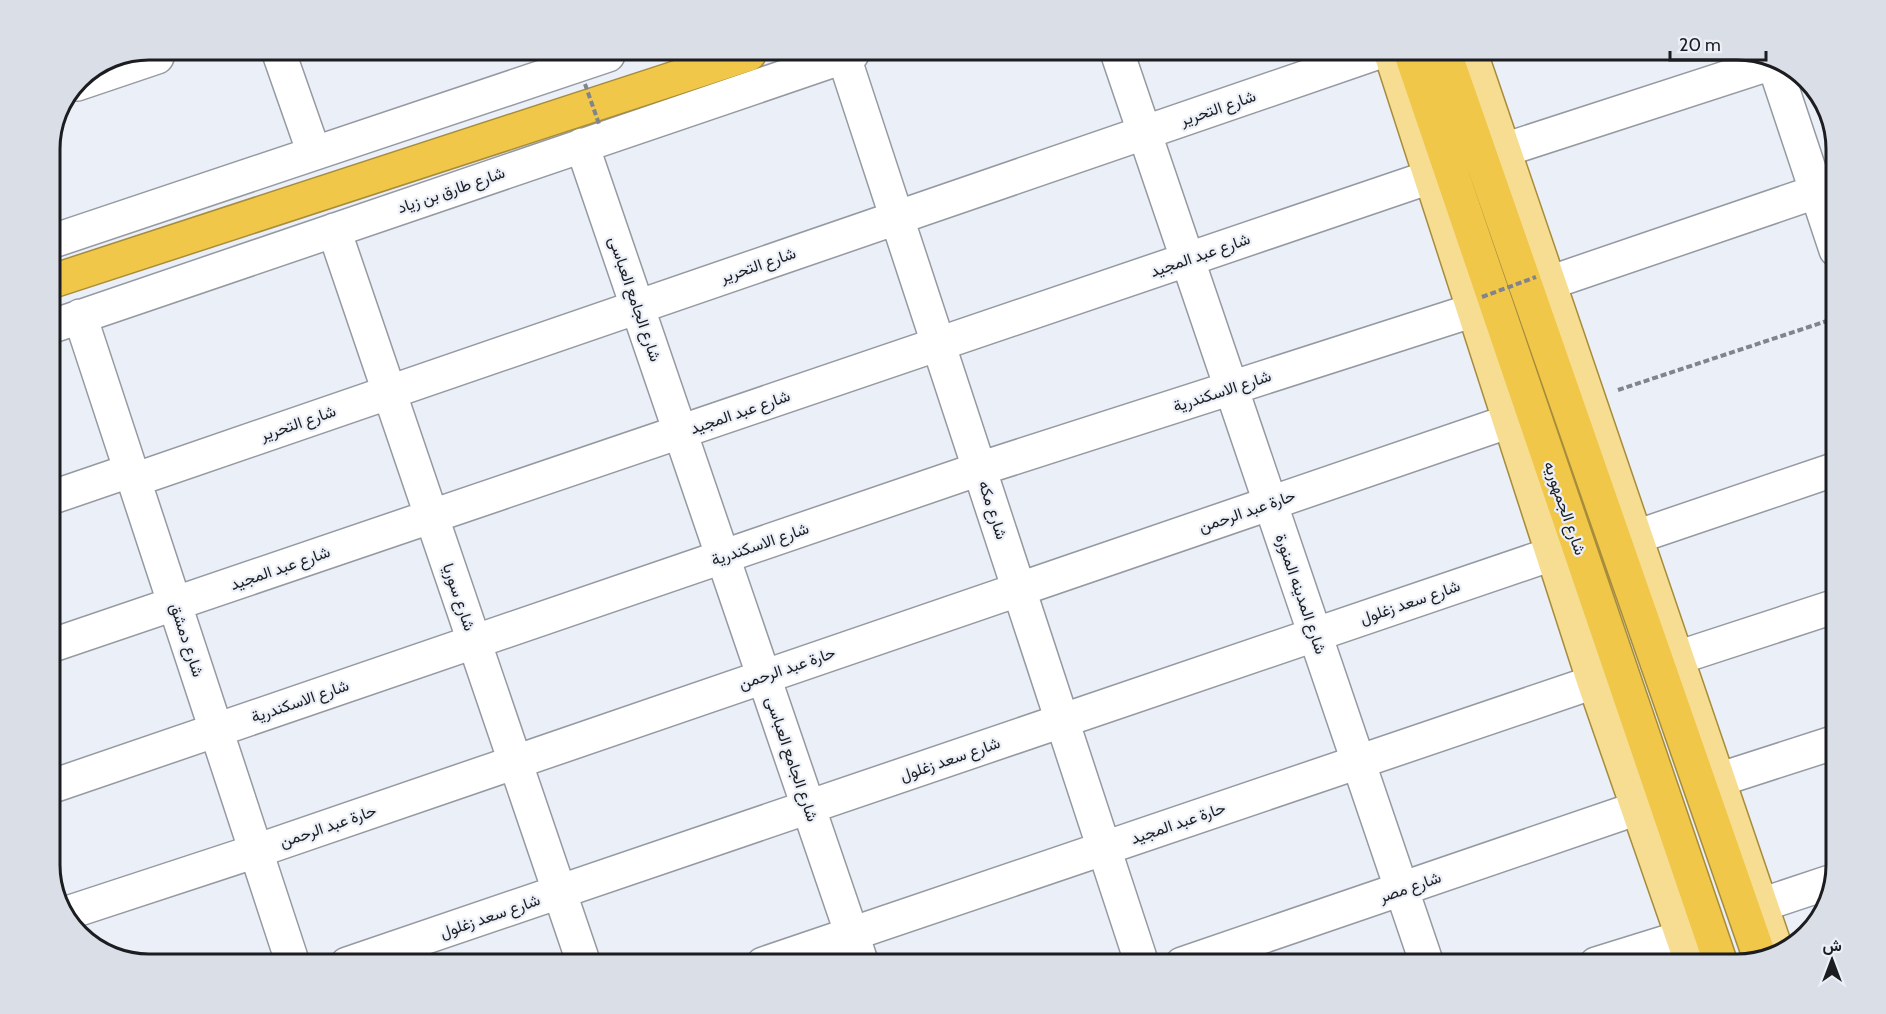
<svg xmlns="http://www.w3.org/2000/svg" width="1886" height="1014" font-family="Cabin,Vazirmatn,sans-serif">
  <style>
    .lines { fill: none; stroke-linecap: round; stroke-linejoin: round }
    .minor-casing { stroke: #9599a1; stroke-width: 36 }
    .major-casing { stroke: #a68c3b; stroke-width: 36 }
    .highway-casing { stroke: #a68c3b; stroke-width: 36 }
    .path { stroke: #81848a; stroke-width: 4; stroke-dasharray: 6 3; stroke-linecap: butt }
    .minor { stroke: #fff; stroke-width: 33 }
    .major { stroke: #f6dd92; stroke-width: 33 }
    .highway { stroke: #f0c749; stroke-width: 33 }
    .path-bridge { stroke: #81848a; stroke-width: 4; stroke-dasharray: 6 3; stroke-linecap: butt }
    .labels { text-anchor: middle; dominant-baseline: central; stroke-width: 4.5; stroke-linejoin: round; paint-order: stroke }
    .street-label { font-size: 16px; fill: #1c1d20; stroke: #ebeff8 }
    .rim { fill: none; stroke: #1c1d20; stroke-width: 3 }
  </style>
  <rect width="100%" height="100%" fill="#ebeff8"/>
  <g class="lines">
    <defs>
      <path id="minor" d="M1117 52 1427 964
        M280 56 314 153
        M844 57 1142 964
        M1772 58 1836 250
        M77 84 157 57
        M582 145 862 964
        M1504 150 1781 60
        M334 230 584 964
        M50 242 608 55
        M1549 283 1836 185
        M80 316 293 964
        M50 327 852 54
        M134 480 1382 51
        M50 498 132 470
        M1636 537 1836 469
        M50 646 1430 177
        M1677 658 1836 606
        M1718 780 1836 742
        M50 787 979 469 1474 310
        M1761 905 1833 881
        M64 914 256 851 1510 421
        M347 964 1552 554
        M763 964 1594 682
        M1182 964 1638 808
        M1596 964 1683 937"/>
      <path id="major" d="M1390 51 1594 682 1692 964
        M1470 51 1777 952"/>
      <path id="highway" d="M1410 51 1721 964
        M1444 51 1760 958
        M50 282 749 54"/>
    </defs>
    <use href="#minor" class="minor-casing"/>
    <use href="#major" class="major-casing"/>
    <use href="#highway" class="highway-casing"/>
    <path class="path" d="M1618 390 1836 318"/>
    <use href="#minor" class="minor"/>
    <use href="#major" class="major"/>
    <use href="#highway" class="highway"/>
    <path class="path-bridge" d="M585 84 599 124
      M1482 297 1536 277"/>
  </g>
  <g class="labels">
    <g class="street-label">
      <text transform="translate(1218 108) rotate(-19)">شارع التحرير</text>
      <text transform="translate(451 190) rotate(-19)">شارع طارق بن زياد</text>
      <text transform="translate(1200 255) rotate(-19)">شارع عبد المجيد</text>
      <text transform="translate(758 265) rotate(-19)">شارع التحرير</text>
      <text transform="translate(635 299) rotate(71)">شارع الجامع العباسى</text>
      <text transform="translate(1222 391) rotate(-18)">شارع الاسكندرية</text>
      <text transform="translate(740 412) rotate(-19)">شارع عبد المجيد</text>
      <text transform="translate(298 423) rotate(-19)">شارع التحرير</text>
      <text transform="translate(1565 508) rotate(71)">شارع الجمهوريه</text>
      <text transform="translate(993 510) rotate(72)">شارع مكه</text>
      <text transform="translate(1247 511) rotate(-19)">حارة عبد الرحمن</text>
      <text transform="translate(760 544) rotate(-19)">شارع الاسكندرية</text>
      <text transform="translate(280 568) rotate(-19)">شارع عبد المجيد</text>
      <text transform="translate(1301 594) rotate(71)">شارع المدينه المنورة</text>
      <text transform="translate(459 597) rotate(71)">شارع سوريا</text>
      <text transform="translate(1410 602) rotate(-19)">شارع سعد زغلول</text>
      <text transform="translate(187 640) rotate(72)">شارع دمشق</text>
      <text transform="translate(787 668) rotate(-19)">حارة عبد الرحمن</text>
      <text transform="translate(300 701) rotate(-19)">شارع الاسكندرية</text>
      <text transform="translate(792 759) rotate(71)">شارع الجامع العباسى</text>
      <text transform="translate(950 759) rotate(-19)">شارع سعد زغلول</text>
      <text transform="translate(1178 823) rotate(-19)">حارة عبد المجيد</text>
      <text transform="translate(328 826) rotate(-19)">حارة عبد الرحمن</text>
      <text transform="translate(1410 887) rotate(-19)">شارع مصر</text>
      <text transform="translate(490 916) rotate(-19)">شارع سعد زغلول</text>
    </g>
  </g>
  <path d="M0 0H1886V1014H0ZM149 60H1737A89 89 0 0 1 1826 149V865A89 89 0 0 1 1737 954H149A89 89 0 0 1 60 865V149A89 89 0 0 1 149 60Z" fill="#dadee7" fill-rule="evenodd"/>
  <path class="rim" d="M149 60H1737A89 89 0 0 1 1826 149V865A89 89 0 0 1 1737 954H149A89 89 0 0 1 60 865V149A89 89 0 0 1 149 60Z"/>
  <g transform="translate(1832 960)" stroke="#ebeff8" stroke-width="4.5" paint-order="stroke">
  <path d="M0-4.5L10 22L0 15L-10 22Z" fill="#1c1d20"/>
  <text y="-9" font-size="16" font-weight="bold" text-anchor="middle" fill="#1c1d20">ش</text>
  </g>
  <path d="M1670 51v9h96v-9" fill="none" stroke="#1c1d20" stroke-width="3"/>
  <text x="1679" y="51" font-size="18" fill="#1c1d20" stroke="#ebeff8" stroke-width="4.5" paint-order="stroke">20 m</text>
</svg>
